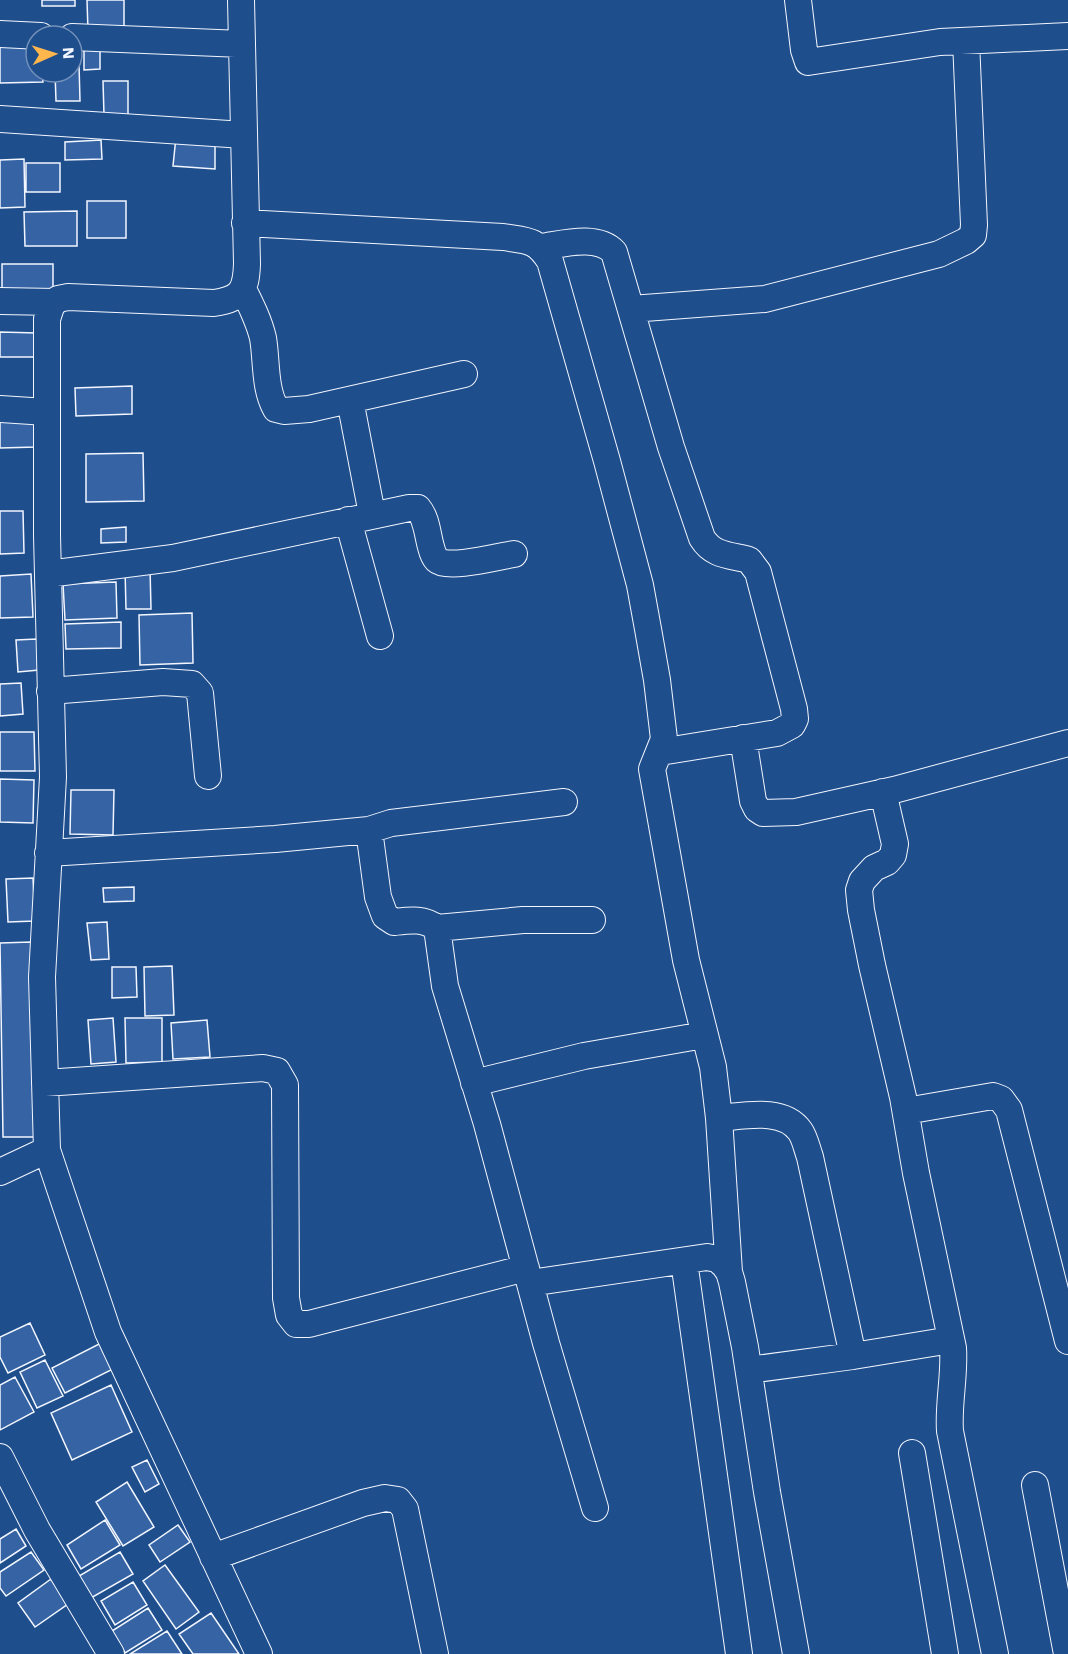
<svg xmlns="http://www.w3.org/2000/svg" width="1068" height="1654" font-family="'Work Sans',sans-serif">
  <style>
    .building { fill: #3563a3; stroke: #f2f6ff; stroke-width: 1.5 }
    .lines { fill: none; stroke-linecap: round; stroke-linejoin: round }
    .minor-casing { stroke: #f2f6ff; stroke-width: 28 }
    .minor { stroke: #1f4e8c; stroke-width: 26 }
  </style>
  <rect width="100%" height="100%" fill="#1f4e8c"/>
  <path class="building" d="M42 0H75V6H42Z
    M87 0H124V30L88 31Z
    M36 45V72H42L43 82 0 83V47Z
    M84 50H100V69L84 70Z
    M72 64H79L80 101H56L55 72H72Z
    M103 81H128V115H104Z
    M176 137 215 142V169L173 166Z
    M101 140 102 159 65 160V142Z
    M24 159 25 207 0 208V160Z
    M26 163H60V192H26Z
    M87 201H126V238H87Z
    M77 211V246H25L24 212Z
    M2 264H53V296H2Z
    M0 332 37 333V357H0Z
    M132 386V414L76 416 75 388Z
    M34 417 36 447 0 448V418Z
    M143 453 144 501 86 502V454Z
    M0 511H23L24 553 0 554Z
    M126 527V542L101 543V529Z
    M150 568 151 609H126L125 569Z
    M31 574 33 617 0 618V576Z
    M116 582 117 618 65 620 63 584Z
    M192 613 193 663 140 665 139 615Z
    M121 622V648L66 649 65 624Z
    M37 639 39 670 18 672 16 640Z
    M21 683 23 714 0 716V684Z
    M0 732H34L35 771H0Z
    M0 779 34 780 33 823 0 822Z
    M71 790H114L113 835 70 834Z
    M33 878 35 921 8 922 6 879Z
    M134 887V901L104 902 103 888Z
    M107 922 109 959 91 960 87 923Z
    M31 942 34 1137H3L0 943Z
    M172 966 174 1015 145 1016 144 967Z
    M112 967H136L137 997 112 998Z
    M113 1018 116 1062 91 1064 88 1020Z
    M125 1018H162V1062L126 1063Z
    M207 1020 210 1057 173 1059 171 1023Z
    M30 1323 45 1355 8 1373 0 1357V1337Z
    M101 1343 113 1369 65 1393 52 1368Z
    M45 1360 63 1396 37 1408 20 1372Z
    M15 1377 34 1412 0 1430V1385Z
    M111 1385 132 1432 72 1460 51 1413Z
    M147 1460 159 1484 145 1492 132 1467Z
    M127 1482 154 1527 123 1546 96 1502Z
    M105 1520 120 1545 81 1569 67 1545Z
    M178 1525 190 1542 160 1562 149 1545Z
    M16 1529 26 1546 0 1563V1539Z
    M31 1552 44 1570 6 1596 0 1588V1572Z
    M120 1552 133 1574 91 1598 79 1576Z
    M165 1565 199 1612 176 1629 143 1581Z
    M51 1579 68 1604 35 1627 18 1603Z
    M133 1582 147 1605 115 1625 101 1601Z
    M148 1608 162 1630 125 1653 112 1631Z
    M211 1613 239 1654H193L179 1634Z
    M167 1631 182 1654H130Z"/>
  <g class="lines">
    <defs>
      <path id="minor" d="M798 0 804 50 808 62 940 42 1068 36
        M0 34 41 36
        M72 37 242 44
        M0 119 244 135
        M245 223 503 237C528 241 536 239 550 261L607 461 640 585 648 629 657 680 664 739 652 769 686 960 713 1067 719 1118 729 1272
        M541 247C563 244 597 234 614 252L671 447 702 538C713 556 730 555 749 560L758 572 794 709 795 719 792 725 777 733 660 752
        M243 289C251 305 259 321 263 338 267 361 264 388 276 409L284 411 309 409 464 374
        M0 301 55 302
        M631 309 765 299 939 254 966 241 973 235 974 225 966 41
        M350 400 372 514
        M0 409 47 412
        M348 520 380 636
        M48 574 173 558 409 508H418C427 519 427 533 431 547 432 551 434 557 437 560 447 570 500 556 514 554
        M50 691 163 682 192 684 200 693 208 776
        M743 738 753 801 757 809 763 813 796 812 894 790 1068 743
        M883 792 895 844 893 855 887 862 874 868 862 881 859 890 861 910 872 965 903 1097 916 1173 953 1348C955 1376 948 1403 950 1431L995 1654
        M369 830 378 897 385 916 394 922C411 920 423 918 437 928L445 986 487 1124 546 1343 595 1508
        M48 853 275 839 369 830 391 823 564 802
        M437 928 523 920H592
        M45 1083 263 1068 277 1071 285 1085 286 1298 289 1315 296 1324H309L526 1268
        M474 1083 584 1056 704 1035
        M906 1111 993 1096 1001 1099 1009 1110 1068 1341
        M719 1118C744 1116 783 1107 800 1131 805 1138 807 1149 810 1157L853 1356
        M47 1150 108 1332 259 1654
        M0 1172 47 1150 42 977 53 777 47 535V319L52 304 58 299 68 297 214 303C241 299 246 291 247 264L241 0
        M684 1261 739 1654
        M530 1283 707 1257 717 1259 724 1265 729 1272 732 1282 745 1347 767 1492 796 1654
        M749 1370 853 1356 951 1340
        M912 1453 945 1654
        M0 1457 37 1530 111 1654
        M1035 1485 1067 1654
        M213 1557 363 1503 385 1498 398 1500 405 1509 435 1654"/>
    </defs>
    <use href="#minor" class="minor-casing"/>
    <use href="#minor" class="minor"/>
  </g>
  <g transform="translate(54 54) rotate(87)"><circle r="28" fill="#1f4e8c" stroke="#7391ba" stroke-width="1.5"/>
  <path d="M0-4.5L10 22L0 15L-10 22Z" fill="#ffb74d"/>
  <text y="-9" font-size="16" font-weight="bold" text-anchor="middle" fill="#f2f6ff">N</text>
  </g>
</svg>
